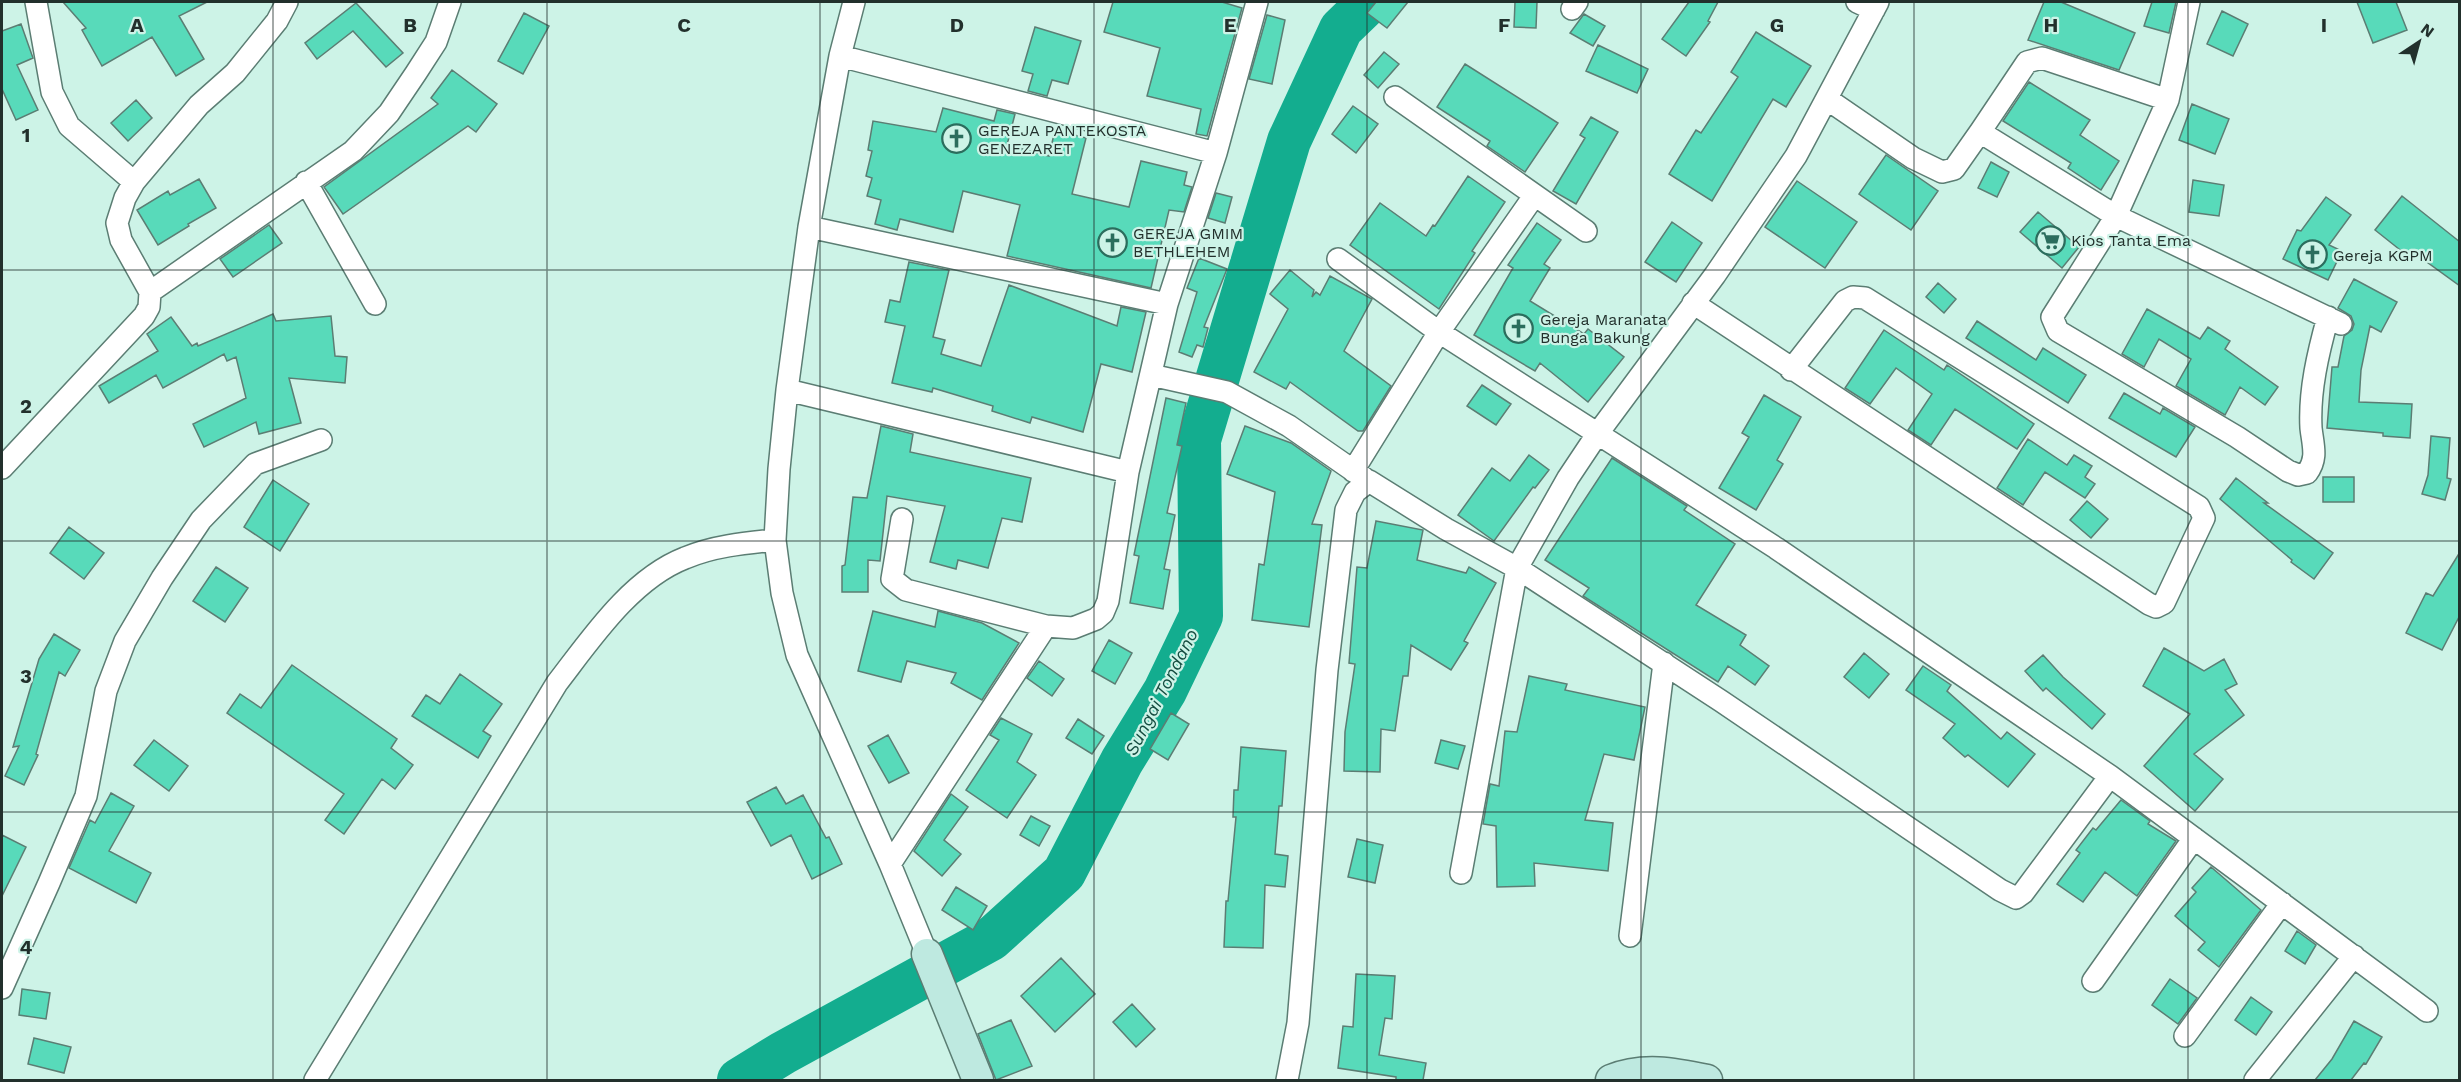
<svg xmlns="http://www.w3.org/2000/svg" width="2461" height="1082" font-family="'Work Sans',sans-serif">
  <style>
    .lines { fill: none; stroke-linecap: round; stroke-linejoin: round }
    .river { stroke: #13ad8f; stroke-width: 44 }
    .building { fill: #58daba; stroke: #5b7d73; stroke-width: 1.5 }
    .street-casing { stroke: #5b7d73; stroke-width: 24 }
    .secondary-casing { stroke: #5b7d73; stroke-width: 33 }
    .street { stroke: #fff; stroke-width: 21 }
    .secondary { stroke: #bee9e0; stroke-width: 30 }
    .grid { fill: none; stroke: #22302c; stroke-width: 1.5; stroke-opacity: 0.55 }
    .labels { text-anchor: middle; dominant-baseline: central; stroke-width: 4.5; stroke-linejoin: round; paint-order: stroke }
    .poi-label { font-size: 16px; fill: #22302c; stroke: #cdf3e7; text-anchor: start }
    .water-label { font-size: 18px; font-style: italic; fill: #154c40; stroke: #cdf3e7 }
    .grid-label { font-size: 20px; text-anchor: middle; font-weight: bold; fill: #22302c; stroke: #cdf3e7; stroke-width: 4.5; stroke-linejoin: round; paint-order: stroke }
  </style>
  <rect width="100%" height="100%" fill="#cdf3e7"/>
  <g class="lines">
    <path class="river" d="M739 1080 783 1053 991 939 1064 873 1122 761 1165 691 1201 616 1199 440 1289 141 1341 29 1369 2"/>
  </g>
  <path class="building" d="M63 2H207L179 16 204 59 176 76 152 37 102 66 82 30 86 28Z
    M1113 2H1222L1242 8 1207 136 1196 134 1201 109 1147 96 1160 48 1104 32Z
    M1376 2H1408L1387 28 1367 13Z
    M1515 2H1537L1536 28 1514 27Z
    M1689 2H1718L1708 21 1710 22 1686 56 1662 39Z
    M2044 2H2061L2135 33 2119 70 2028 40Z
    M2152 2H2176L2169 33 2144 26Z
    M2357 2H2396L2407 30 2373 43Z
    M356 3 403 53 386 67 353 31 317 59 305 43Z
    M2222 11 2248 24 2233 56 2207 44Z
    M524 13 549 26 523 74 498 61Z
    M1584 14 1605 26 1593 46 1570 33Z
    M1267 15 1285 20 1272 84 1249 79Z
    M21 24 33 58 17 65 38 110 16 120 2 89V31Z
    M1035 27 1081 41 1068 84 1052 80 1047 96 1028 91 1033 74 1022 71Z
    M1756 32 1811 66 1786 107 1773 99 1712 201 1669 174 1696 130 1701 133 1738 77 1731 72Z
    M1598 45 1648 69 1637 93 1586 71Z
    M1384 52 1399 64 1378 88 1364 75Z
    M1465 64 1558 123 1525 172 1487 146 1490 141 1437 107Z
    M452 70 497 104 476 132 468 126 343 214 324 187 438 104 431 98Z
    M2029 82 2090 120 2080 135 2119 161 2101 190 2068 168 2071 163 2003 121Z
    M136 100 152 118 128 141 111 123Z
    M2192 104 2229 119 2215 154 2179 140Z
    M1353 106 1378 124 1356 153 1332 134Z
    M943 108 994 121 997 110 1015 114 1007 145 1049 156 1055 130 1086 138 1072 194 1129 207 1141 161 1187 172 1184 185 1192 187 1184 212 1169 210 1151 288 1007 256 1020 205 963 191 953 232 900 219 897 230 875 224 881 200 867 196 872 178 866 176 872 151 868 150 873 121 936 132Z
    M1591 117 1618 132 1576 204 1553 191 1585 138 1580 135Z
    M1886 155 1938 191 1911 230 1859 194Z
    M1991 162 2009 172 1997 197 1978 188Z
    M1468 176 1505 202 1472 251 1475 253 1439 309 1350 245 1380 203 1426 236 1433 225 1435 226Z
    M199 179 216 208 188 224 189 226 158 245 137 210 168 191 170 195Z
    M2193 180 2224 185 2219 216 2189 212Z
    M1797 181 1857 222 1825 268 1765 227Z
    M1216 193 1232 197 1225 223 1208 218Z
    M2402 196 2460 242V286L2413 252 2404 253 2375 230Z
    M2326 197 2351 215 2329 245 2342 251 2328 280 2283 259 2297 230 2301 231Z
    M2038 212 2079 247 2062 268 2020 232Z
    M1672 222 1702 243 1676 282 1645 262Z
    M1537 223 1561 240 1544 264 1550 268 1530 301 1584 334 1588 329 1624 357 1588 402 1540 363 1535 371 1474 335 1513 268 1508 265Z
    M269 225 282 243 233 277 220 259Z
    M1199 258 1227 269 1204 327 1208 328 1203 347 1197 345 1192 357 1179 352 1197 292 1187 288Z
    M909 262 949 270 933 337 945 340 941 354 981 366 1009 285 1117 326 1121 307 1146 312 1132 372 1101 364 1083 432 1032 417 1030 423 992 411 993 406 933 388 932 392 892 383 905 326 885 322 890 300 900 302Z
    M1290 270 1314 290 1312 297 1316 292 1320 295 1330 276 1372 299 1344 351 1391 386 1363 431H1358L1290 382 1286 389 1254 372 1288 309 1270 294Z
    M2354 279 2397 302 2381 332 2370 326 2361 370 2359 402 2412 404 2410 438 2383 436V433L2327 428 2332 367H2338L2344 336 2352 330 2354 324 2351 316 2338 308Z
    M1938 283 1956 299 1944 313 1926 297Z
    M2147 309 2200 339 2208 327 2230 341 2225 349 2278 387 2265 405 2240 387 2225 415 2176 386 2191 359 2159 339 2144 367 2122 354Z
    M273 314 276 321 331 316 335 356 347 357 345 383 289 378 301 423 259 434 256 422 204 447 193 424 246 398 236 357 227 361 224 354 163 388 156 375 109 403 99 386 158 351 147 334 171 317 192 346 197 343 198 346Z
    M1977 321 2036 360 2043 348 2086 375 2068 403 1966 338Z
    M1884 330 1944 370 1947 365 2034 424 2017 449 1955 409 1931 445 1908 430 1932 394 1896 368 1870 404 1845 388Z
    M1482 385 1511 404 1496 425 1467 406Z
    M2124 393 2160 414 2163 408 2195 427 2176 457 2109 418Z
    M1764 395 1801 417 1777 460 1783 464 1756 510 1719 488 1749 437 1742 433Z
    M1166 398 1186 403 1177 445 1182 446 1167 513 1175 515 1164 569 1170 570 1163 609 1130 603 1139 556 1134 555Z
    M881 426 913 434 910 452 1031 478 1022 522 1002 518 988 568 958 560 956 569 930 562 945 506 887 496 880 561 868 560V592H842V566L845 565 853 497 867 498Z
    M1245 426 1291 443 1331 471 1312 524 1322 525 1309 627 1252 620 1259 564 1264 565 1275 492 1227 474Z
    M2431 436 2450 438 2447 478 2451 479 2445 500 2422 494 2428 475Z
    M2028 439 2067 465 2074 455 2092 466 2085 477 2095 484 2085 498 2045 472 2023 505 1997 488Z
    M1529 455 1549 470 1535 488 1533 487 1494 541 1458 515 1492 468 1510 481Z
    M1612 458 1687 506 1684 510 1735 544 1696 605 1746 635 1740 645 1769 666 1755 685 1728 666 1718 682 1583 596 1589 588 1545 560Z
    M2323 477H2354V502H2323Z
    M2236 478 2268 503H2264L2333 553 2314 579 2291 562 2292 560 2220 499Z
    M273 480 309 504 280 551 244 527Z
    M2087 501 2108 519 2091 538 2070 520Z
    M1376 521 1423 530 1417 560 1466 573 1469 567 1496 583 1464 641 1468 643 1451 670 1411 645 1408 676H1403L1395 731 1381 729 1380 772 1344 771 1345 732 1355 664 1349 663 1357 567 1367 568Z
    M69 527 104 553 84 579 50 553Z
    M2460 552V615L2442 650 2406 633 2426 593 2433 596Z
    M216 567 248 588 225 622 193 601Z
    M873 611 935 627 938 611 982 623 1019 643 982 700 951 683 956 673 907 661 901 682 858 671Z
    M54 634 80 650 65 676 59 672 36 754 38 755 24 785 5 776 19 746 13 747 39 659Z
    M1109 640 1132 653 1115 684 1092 671Z
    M2164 648 2204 671 2224 659 2237 684 2225 690 2244 715 2194 754 2223 779 2195 811 2144 766 2190 714 2143 686Z
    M1864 653 1889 674 1869 698 1844 677Z
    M2043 655 2063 677 2105 714 2092 729 2046 688 2043 691 2025 671Z
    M1039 661 1064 679 1052 696 1027 678Z
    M292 665 397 739 391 748 413 765 395 789 382 779 344 834 325 820 344 794 227 713 240 694 261 708Z
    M1923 666 1951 685 1947 691 2001 739 2007 732 2035 754 2008 787 1968 755 1965 757 1943 738 1955 724 1906 690Z
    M460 674 502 704 483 731 491 736 478 758 412 716 426 695 440 704Z
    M1529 676 1567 684 1565 690 1645 707 1634 760 1604 754 1585 820 1613 823 1608 871 1534 863 1535 886 1497 887 1496 826 1483 824 1490 784 1499 786 1505 731 1517 732Z
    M1171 713 1189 724 1168 760 1150 749Z
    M1001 718 1032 734 1017 762 1036 775 1007 818 966 790 999 740 990 735Z
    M1078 719 1104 736 1092 754 1066 738Z
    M888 735 909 773 889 783 868 746Z
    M154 740 188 766 169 791 134 765Z
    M1441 740 1465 746 1458 769 1435 763Z
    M1241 747 1286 751 1282 806H1279L1275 854 1288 856 1285 887 1265 885 1263 948 1224 947 1226 901H1228L1236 817H1233L1234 790H1238Z
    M776 787 786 804 803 795 826 838 829 837 842 864 812 879 791 835 771 846 747 802Z
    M111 793 134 806 109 851 151 873 136 903 69 868 90 820 95 823Z
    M951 794 968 807 944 840 961 854 942 876 914 851Z
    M2121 800 2150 821 2148 824 2176 841 2137 896 2105 872 2083 902 2057 884 2080 853 2076 850 2093 828 2096 830Z
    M1031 816 1050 826 1039 846 1020 835Z
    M2 835 26 847 2 896Z
    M1357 839 1383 845 1375 883 1348 877Z
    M2211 867 2261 910 2219 967 2198 950 2205 942 2175 916 2196 892 2192 888Z
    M956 887 987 906 973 930 942 910Z
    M2297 931 2316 945 2305 964 2285 951Z
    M1061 958 1095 994 1055 1032 1021 996Z
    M1356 974 1395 976 1392 1019 1385 1018 1379 1055 1426 1063 1423 1080H1396V1077L1338 1068 1343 1026 1353 1027Z
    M2170 979 2197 998 2178 1024 2152 1005Z
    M22 989 50 993 46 1019 19 1015Z
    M2251 997 2272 1012 2256 1035 2235 1020Z
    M1132 1004 1155 1029 1136 1047 1113 1022Z
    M1011 1020 1032 1066 996 1080 978 1034Z
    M2354 1021 2382 1037 2366 1064 2364 1063 2351 1080H2315L2332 1059Z
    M34 1038 71 1047 64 1073 28 1064Z"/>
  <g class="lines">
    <defs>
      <path id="street" d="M36 2 52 92 69 126 134 182
        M854 2 840 56 809 227 787 390 779 469 775 540 782 593 797 655 890 864 927 954
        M1857 2 1874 10
        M1572 9 1577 2
        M840 56 1216 153 1257 2
        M1395 97 1586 231
        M1827 99 1913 158 1942 172 1954 169 1980 132 2116 216 2341 324
        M2168 100 2116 216 2052 317 2058 331 2237 437 2288 471 2298 475 2307 473C2318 458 2313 446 2311 428 2309 391 2318 353 2328 317
        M1980 132 2027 62 2042 58 2168 100 2189 2
        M306 182 375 304
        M809 227 1167 304 1216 153
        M1338 259 1439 332 1776 548 2110 776 2427 1011
        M150 292 353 151 389 113 416 73 436 42 450 2
        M1693 303 2149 604 2156 607 2164 603 2204 518 2199 507 1865 298 1853 297 1845 301 1791 370
        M1151 375 1227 392 1289 426 1364 478
        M787 390 1128 472
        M2 468 144 316 149 307 150 292 121 240 117 223 125 198 134 182 199 105 235 73 277 21 287 2
        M1353 471 1439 332 1534 196
        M902 519 892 579 906 590 1046 626 1073 628 1096 619 1103 613 1108 601 1128 472 1167 304
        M890 864 1046 626
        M1461 873 1517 568 1721 701 2000 890 2016 898 2023 893 2110 776
        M1630 936 1664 663
        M2093 981 2194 838
        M2 988 49 883 86 796 106 691 125 641 162 578 201 520 255 464 321 440
        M2185 1036 2282 903
        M315 1080 557 683C591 639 631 579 685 558 713 546 745 543 775 540
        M1287 1080 1298 1023 1327 670 1346 510 1355 492 1369 481 1446 529 1517 568 1568 478 1598 433 1715 275 1796 156 1878 2
        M2255 1080 2354 956"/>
      <path id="secondary" d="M927 954 978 1080
        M1611 1080C1643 1067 1674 1073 1707 1080"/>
    </defs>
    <use href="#street" class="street-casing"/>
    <use href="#secondary" class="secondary-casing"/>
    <use href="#street" class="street"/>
    <use href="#secondary" class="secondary"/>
  </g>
  <path class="grid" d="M273 2V1080M547 2V1080M820 2V1080M1094 2V1080M1367 2V1080M1641 2V1080M1914 2V1080M2188 2V1080M2 270H2460M2 541H2460M2 812H2460"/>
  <defs>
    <symbol id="church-ring" viewBox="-11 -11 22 22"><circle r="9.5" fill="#cdf3e7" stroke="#2b6d5d" stroke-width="1.5"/><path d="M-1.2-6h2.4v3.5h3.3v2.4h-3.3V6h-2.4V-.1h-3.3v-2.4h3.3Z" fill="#2b6d5d"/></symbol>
    <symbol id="supermarket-ring" viewBox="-11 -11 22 22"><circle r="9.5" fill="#cdf3e7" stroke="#2b6d5d" stroke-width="1.5"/><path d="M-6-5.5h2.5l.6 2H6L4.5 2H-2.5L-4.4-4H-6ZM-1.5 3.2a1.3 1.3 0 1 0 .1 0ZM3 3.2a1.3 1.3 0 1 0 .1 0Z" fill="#2b6d5d"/></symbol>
  </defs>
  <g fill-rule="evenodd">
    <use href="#church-ring" x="940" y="122" width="33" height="33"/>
    <use href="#supermarket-ring" x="2034" y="224" width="33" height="33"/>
    <use href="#church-ring" x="1096" y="226" width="33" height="33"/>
    <use href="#church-ring" x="2296" y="238" width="33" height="33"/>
    <use href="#church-ring" x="1502" y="312" width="33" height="33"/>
  </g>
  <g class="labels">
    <g class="poi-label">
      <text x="978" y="130">GEREJA PANTEKOSTA<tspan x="978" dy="18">GENEZARET</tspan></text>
      <text x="1133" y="233">GEREJA GMIM<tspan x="1133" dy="18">BETHLEHEM</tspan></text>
      <text x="2071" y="240">Kios Tanta Ema</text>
      <text x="2333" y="255">Gereja KGPM</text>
      <text x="1540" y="319">Gereja Maranata<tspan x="1540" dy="18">Bunga Bakung</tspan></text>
    </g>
    <g class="water-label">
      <text transform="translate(1161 692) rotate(-63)">Sungai Tondano</text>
    </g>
  </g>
  <g class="grid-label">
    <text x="137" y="32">A</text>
    <text x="410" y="32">B</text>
    <text x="684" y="32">C</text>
    <text x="957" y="32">D</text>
    <text x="1230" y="32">E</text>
    <text x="1504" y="32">F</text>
    <text x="1777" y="32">G</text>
    <text x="2051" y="32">H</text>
    <text x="2324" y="32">I</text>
    <text x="26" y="142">1</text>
    <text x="26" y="413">2</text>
    <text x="26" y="683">3</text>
    <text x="26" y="954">4</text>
  </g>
  <rect width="2461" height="1082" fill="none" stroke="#22302c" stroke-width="6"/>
  <g transform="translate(2419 42) rotate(36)" stroke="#cdf3e7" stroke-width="4.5" paint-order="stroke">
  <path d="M0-4.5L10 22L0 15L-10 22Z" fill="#22302c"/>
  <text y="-9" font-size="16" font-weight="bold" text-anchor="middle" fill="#22302c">N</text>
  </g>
</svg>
